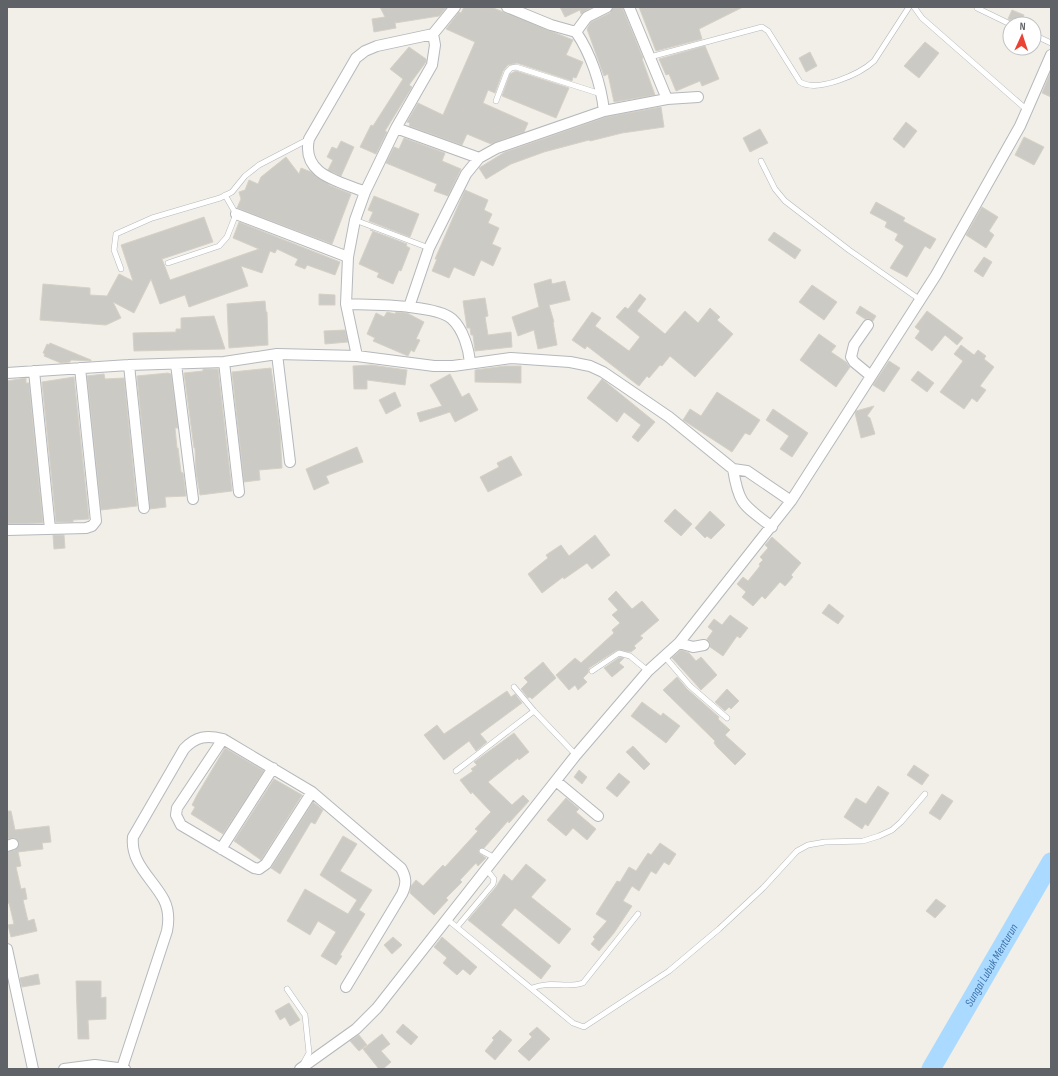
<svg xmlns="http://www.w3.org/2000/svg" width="1058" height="1076" font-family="'Sofia Sans Condensed',sans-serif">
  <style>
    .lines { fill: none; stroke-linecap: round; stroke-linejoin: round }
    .river { stroke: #aadaff; stroke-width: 19 }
    .building { fill: #cccac5; stroke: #d6d1c6 }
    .lane-casing { stroke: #b5b8bc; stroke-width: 6 }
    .street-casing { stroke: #b5b8bc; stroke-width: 12 }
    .lane { stroke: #fff; stroke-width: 5 }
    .street { stroke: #fff; stroke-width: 10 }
    .labels { text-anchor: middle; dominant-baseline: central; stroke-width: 3.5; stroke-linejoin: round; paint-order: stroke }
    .water-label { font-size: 12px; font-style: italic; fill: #4174aa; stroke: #fff }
  </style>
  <rect width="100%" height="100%" fill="#f1efe8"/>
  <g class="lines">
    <path class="river" id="s1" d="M931 1069 1051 862"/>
  </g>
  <path class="building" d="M380 7H443L446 8 439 16 395 23 396 28 374 32 372 19 385 17Z
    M464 7H491L573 40 566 55 583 62 576 78 573 77 572 81 517 63 508 65 503 71 495 93 488 90 483 103 528 123 524 132 491 144 467 134 462 145 409 126 410 123 407 122 418 103 443 115 475 42 446 29 459 12 461 13Z
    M560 7H592L581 14 580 10 565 17Z
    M613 7H622L643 58 642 59 655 95 614 102 608 74 604 76 587 29 591 22 610 13Z
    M639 7H743L699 29 702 39 656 51Z
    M1012 10 1024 15 1020 24 1008 19Z
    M925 42 939 53 919 78 904 66Z
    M705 46 719 79 702 86 700 81 676 91 669 74 666 75 659 59Z
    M409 47 426 59V62L409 85 412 87 385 131 387 132 376 154 360 147 371 125 373 126 403 79 390 69Z
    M810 52 817 66 806 72 799 58Z
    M516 71 569 88 556 118 502 96 510 74Z
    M1051 71V97L1042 93Z
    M661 107 664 127 622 133 590 141 589 140 544 152 511 164 486 179 479 168 505 152 606 117Z
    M906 122 917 131 904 148 893 139Z
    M760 129 768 143 750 152 743 138Z
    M1024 137 1044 147 1034 165 1015 155Z
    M404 138 445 153 442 161 461 169 448 196 434 191 437 184 386 163 394 147 399 149Z
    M341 141 354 147 341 176 328 170 333 160 327 157 332 147 337 149Z
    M286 157 299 174 301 168 311 172 331 186 351 194 332 244 237 208 241 199 239 192 245 190 249 180 258 184 261 177Z
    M465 190 488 200 484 210 492 214 488 223 499 228 492 244 501 248 493 266 481 260 474 276 454 267 449 278 432 271 437 259H435Z
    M374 196 419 214 410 237 369 221 373 212 368 210Z
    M876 202 905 218 903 221 936 239 930 249 925 246 907 277 890 268 904 246 895 240 898 234 885 227 887 222 870 213Z
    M982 207 998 217 989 231 994 235 986 248 966 235Z
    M204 217 213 242 162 259 170 280 259 249 233 238 239 222 340 262 335 275 307 265 305 269 295 265 298 259 277 249 275 253 270 251 262 273 241 266 248 286 189 307 185 295 160 304 151 279 134 313 113 302 121 318 106 325 40 320 43 284 90 288V295L107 296 119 274 133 281 121 245Z
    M370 230 407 244 406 246 410 248 401 271 399 270 393 284 377 277 379 273 359 264 373 231Z
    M774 232 801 250 795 259 768 240Z
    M984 257 992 262 983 277 974 271Z
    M551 279 552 284 565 281 570 300 549 305 554 322H553L557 345 538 349 534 330 518 336 512 317 539 307 534 284Z
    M812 285 837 302 824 320 799 302Z
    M319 294 335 295V305H319Z
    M640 294 646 299 637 311 665 334 685 311 698 323 710 308 720 317 717 320 733 334 695 377 670 356 662 366 660 365 649 378 647 376 639 386 587 346 585 349 572 340 592 312 601 318 595 326 629 351 640 337 616 317 625 307 628 309Z
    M485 298 488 316 485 317 488 335 511 332 512 347 475 351 473 335H471L470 328H467L463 301Z
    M265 301 266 312H267L268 345 229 348 227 304Z
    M860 306 876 316 873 321 869 319H865L856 313Z
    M927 311 963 338 957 345 945 335 932 351 915 338 920 331 915 327Z
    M387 312 395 314 396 312 407 313 424 322 416 339 420 340 414 352 411 350 408 356 373 341 375 338 367 334 376 313 384 317Z
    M214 316 225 349 134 351 133 333 176 332V329H181V318Z
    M345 330 348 342 325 344 324 331Z
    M819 334 836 346 831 352 846 362 850 367 836 387 800 360Z
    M50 343 91 360V361L71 360 70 362 61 363 44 356 45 354 43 353 47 344 49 345Z
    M961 345 974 355 978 350 986 356 984 359 994 367 980 386 986 390 977 402 972 398 964 409 940 392 963 361 954 354Z
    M889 361 900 368 884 392 873 385Z
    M371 365 407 370 405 385 367 380V389H354L353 366Z
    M505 366H521V383L475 382V370Z
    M271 368 280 432 282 468 259 470 260 480 244 482 232 372Z
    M203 369H218L232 491 200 495 196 472 195 448H194L184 373 203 371Z
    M918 371 934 383 927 392 911 380Z
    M168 373 171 374 178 428H175L177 448H178L181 472 183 473 186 496 165 497 166 507 150 509 137 376Z
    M104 374 105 379 124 378 137 506 101 510 87 376Z
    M450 374 462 397 469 393 478 410 455 422 450 412 420 422 417 413 442 406 430 385Z
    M74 377 89 519 73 520V522H56L42 382Z
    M26 378V383H29L43 523 7 524V381Z
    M602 379 655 422 638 442 632 437 641 425 624 412 617 422 587 398Z
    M395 392 401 406 386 414 379 400Z
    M717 392 760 420 750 435 745 433 732 452 683 420 690 409 701 416Z
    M874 406 867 416 870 418 875 434 861 438 855 413 856 411Z
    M773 409 808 433 792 457 780 449 789 436 766 420Z
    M357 447 363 462 326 476 329 483 314 490 306 469Z
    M511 456 522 475 488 492 480 477 499 467 497 463Z
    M675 509 692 524 681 536 664 521Z
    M710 511 725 525 711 539 707 536 705 538 695 528Z
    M53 535H64L65 548 54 549Z
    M595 535 610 555 592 569 587 563 564 579 563 577 542 593 528 574 548 558 546 555 561 545 569 556Z
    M772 537 801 563 791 575 793 577 785 586 780 582 765 599 762 596 753 606 742 597 746 592 737 584 743 577 748 581 760 566 759 564 763 560 760 557 768 548 765 545Z
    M616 591 632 609 642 601 659 620 640 636 643 638 634 646 636 648 631 652 617 650 589 668 588 673 583 678 587 682 578 690 575 685 569 690 556 675 575 658 581 663 614 633 612 630 620 623 612 615 618 610 608 599Z
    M829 604 844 616 838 624 822 613Z
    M730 615 748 628 740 638 737 636 723 656 710 647V643L707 639 713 631 708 627 714 619 722 625Z
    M681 650 689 653 696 661 701 657 717 675 701 690 672 658Z
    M620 657 624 658 619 663 624 667 612 677 604 668Z
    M543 662 556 678 532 699 530 697 528 698 521 689 528 682 524 678Z
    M677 677 687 689 719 717 718 719 730 730 725 735 746 754 735 765 717 747 714 743 715 741 663 690Z
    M727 689 739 701 731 709 729 707 725 711 715 702Z
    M507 691 511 697 515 694 522 703 480 734 487 742 476 751 469 741 444 760 424 735 437 725 444 734Z
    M642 702 661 716 663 713 680 726 666 743 631 716Z
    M514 733 529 752 519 760 518 758 488 782 512 805 523 795 529 801 509 823 508 821 484 848 479 849V853L486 858 478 866 476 863 460 880 462 882 446 898 448 900 434 915 410 893 411 886 416 880 423 886 443 865 445 867 478 831 475 829 491 812 472 792 471 794 460 780 473 771 471 769 477 765 474 762Z
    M633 746 650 764 644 770 626 752Z
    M225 748 264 771 223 834 191 814 195 807 192 805 197 795Z
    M914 765 929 775 922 785 907 775Z
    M579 770 587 777 582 784 574 777Z
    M619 773 630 782 617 797 606 788Z
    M274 779 302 795 261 860 234 841Z
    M878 786 889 793 868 826 865 824 862 829 844 817 856 798 866 804Z
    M942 794 953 801 940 820 929 813Z
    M566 798 579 809 576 812 596 829 587 840 573 828 566 836 547 820Z
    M313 802 323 810 315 824 311 822 280 874 271 868Z
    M7 811H11L15 830 49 826 51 842 42 843 43 849 18 852 21 866 16 867 21 889 25 888 27 899 23 900 28 921 34 919 37 931 11 937 8 925 14 924 9 903 7 904V852L15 850 19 845V842L15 838 7 839Z
    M343 836 357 844 340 871 372 890 359 910 365 914 340 955 342 956 336 965 321 956 336 932 318 921 310 935 287 921 305 889 348 914 357 900 320 875Z
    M660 843 676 854 669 865 664 862 656 874 651 871 639 891 632 886 623 901 632 906 614 933 599 951 591 944 595 939 593 937 607 921 596 914 617 881 620 882 629 867 636 871 648 853 651 855Z
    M526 864 546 880 531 897 571 929 559 944 515 908 501 925 551 966 541 979 468 920 496 887 504 874 512 881Z
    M936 899 946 906 935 918 926 911Z
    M393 937 402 945 392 954 384 945Z
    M442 937 477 967 470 975 463 969 457 975 443 963 447 958 434 947Z
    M38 974 40 984 22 987 20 978Z
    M76 981H101V998L106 997V1019L88 1020 89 1039H78Z
    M289 1003 300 1020 290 1026 285 1017 280 1020 275 1011Z
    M403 1024 418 1037 411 1045 396 1032Z
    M537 1027 550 1039 529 1061 518 1051 532 1037 529 1034Z
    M500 1030 512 1040 495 1060 485 1051 494 1040 492 1038Z
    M382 1034 390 1044 381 1051 391 1062 383 1069H379L363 1049Z
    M359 1035 367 1045 359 1051 350 1041Z"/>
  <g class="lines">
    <defs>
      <path id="lane" d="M914 7 922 18 1027 110
        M977 8 1010 24
        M1034 35 1051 43
        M650 57 762 27 768 31 800 82C818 93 860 74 874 61L909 7
        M496 101 507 72 511 68 516 67 601 94
        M761 161 775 189 785 201 849 250 919 299
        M355 220 429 248
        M168 263 219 246 227 237 236 214 225 195
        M121 269 114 250 116 234 152 218 220 198 232 192 245 176 259 165 309 139
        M665 657 690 686 727 718
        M592 671 619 653 630 656 648 671
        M514 687 534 711 576 755
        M456 771 534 711
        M482 851 495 858
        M448 920 573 1023 584 1027 669 971 719 929 763 888 797 851 808 845 825 842 863 841 879 836 892 830 901 822 925 794
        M457 927 493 884 494 879 487 870
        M532 988C553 980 565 989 583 983L638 914
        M287 989 305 1015 309 1053 303 1064"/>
      <path id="street" d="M507 7 551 25 576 32C591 54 601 84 604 111
        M576 32 587 17 607 7
        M667 99 698 97
        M396 128 479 158
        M365 192C339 181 301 175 309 139L356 58 365 51 377 46 433 34 455 7
        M236 214 348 257 355 220 365 192 396 128 432 65 435 45 433 34
        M348 257 346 304 357 356
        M346 304C369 305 436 304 452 319 463 329 469 349 470 363
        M409 307 429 248 466 174 479 158 497 148 604 111 667 99 629 7
        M868 325 854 345 851 357 854 362 871 376
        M277 354 290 462
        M224 362 239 492
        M176 364 193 499
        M129 365 144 508
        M34 371 50 529
        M7 373 129 365 224 362 277 354 357 356 434 366H453L511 358 570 362 590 366 603 372 669 417 733 469 747 471 791 501
        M733 469C739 506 744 505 772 527
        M7 530 86 528 92 526 96 521 80 368
        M679 643 693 647 704 645
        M223 739 177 808 176 815 181 825 254 868 259 869 266 864 312 792
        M556 781 598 816
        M7 846 13 844
        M221 849 273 768
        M7 949 33 1069
        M122 1068 167 931C169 921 169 910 164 900 153 879 130 863 133 837L184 749C196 736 207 735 223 739L312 792 401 868C406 877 407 884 402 894L346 987
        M64 1069 95 1065 125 1069
        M300 1069 356 1029 377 1008 576 755 648 671 679 643 791 501 936 275 1020 126 1051 55"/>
    </defs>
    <use href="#lane" class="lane-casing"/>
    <use href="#street" class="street-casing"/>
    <use href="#lane" class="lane"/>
    <use href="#street" class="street"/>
  </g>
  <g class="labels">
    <g class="water-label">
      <text stroke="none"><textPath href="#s1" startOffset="120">Sungai Lubuk Menturun</textPath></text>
    </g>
  </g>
  <rect width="1058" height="1076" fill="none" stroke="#5f6368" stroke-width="16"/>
  <g transform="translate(1022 36) rotate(3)"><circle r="19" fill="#ffffff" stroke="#bfc1c3"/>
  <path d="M0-3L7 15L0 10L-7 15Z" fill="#ea4335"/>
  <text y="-6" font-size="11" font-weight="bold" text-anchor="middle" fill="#5f6368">N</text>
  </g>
</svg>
